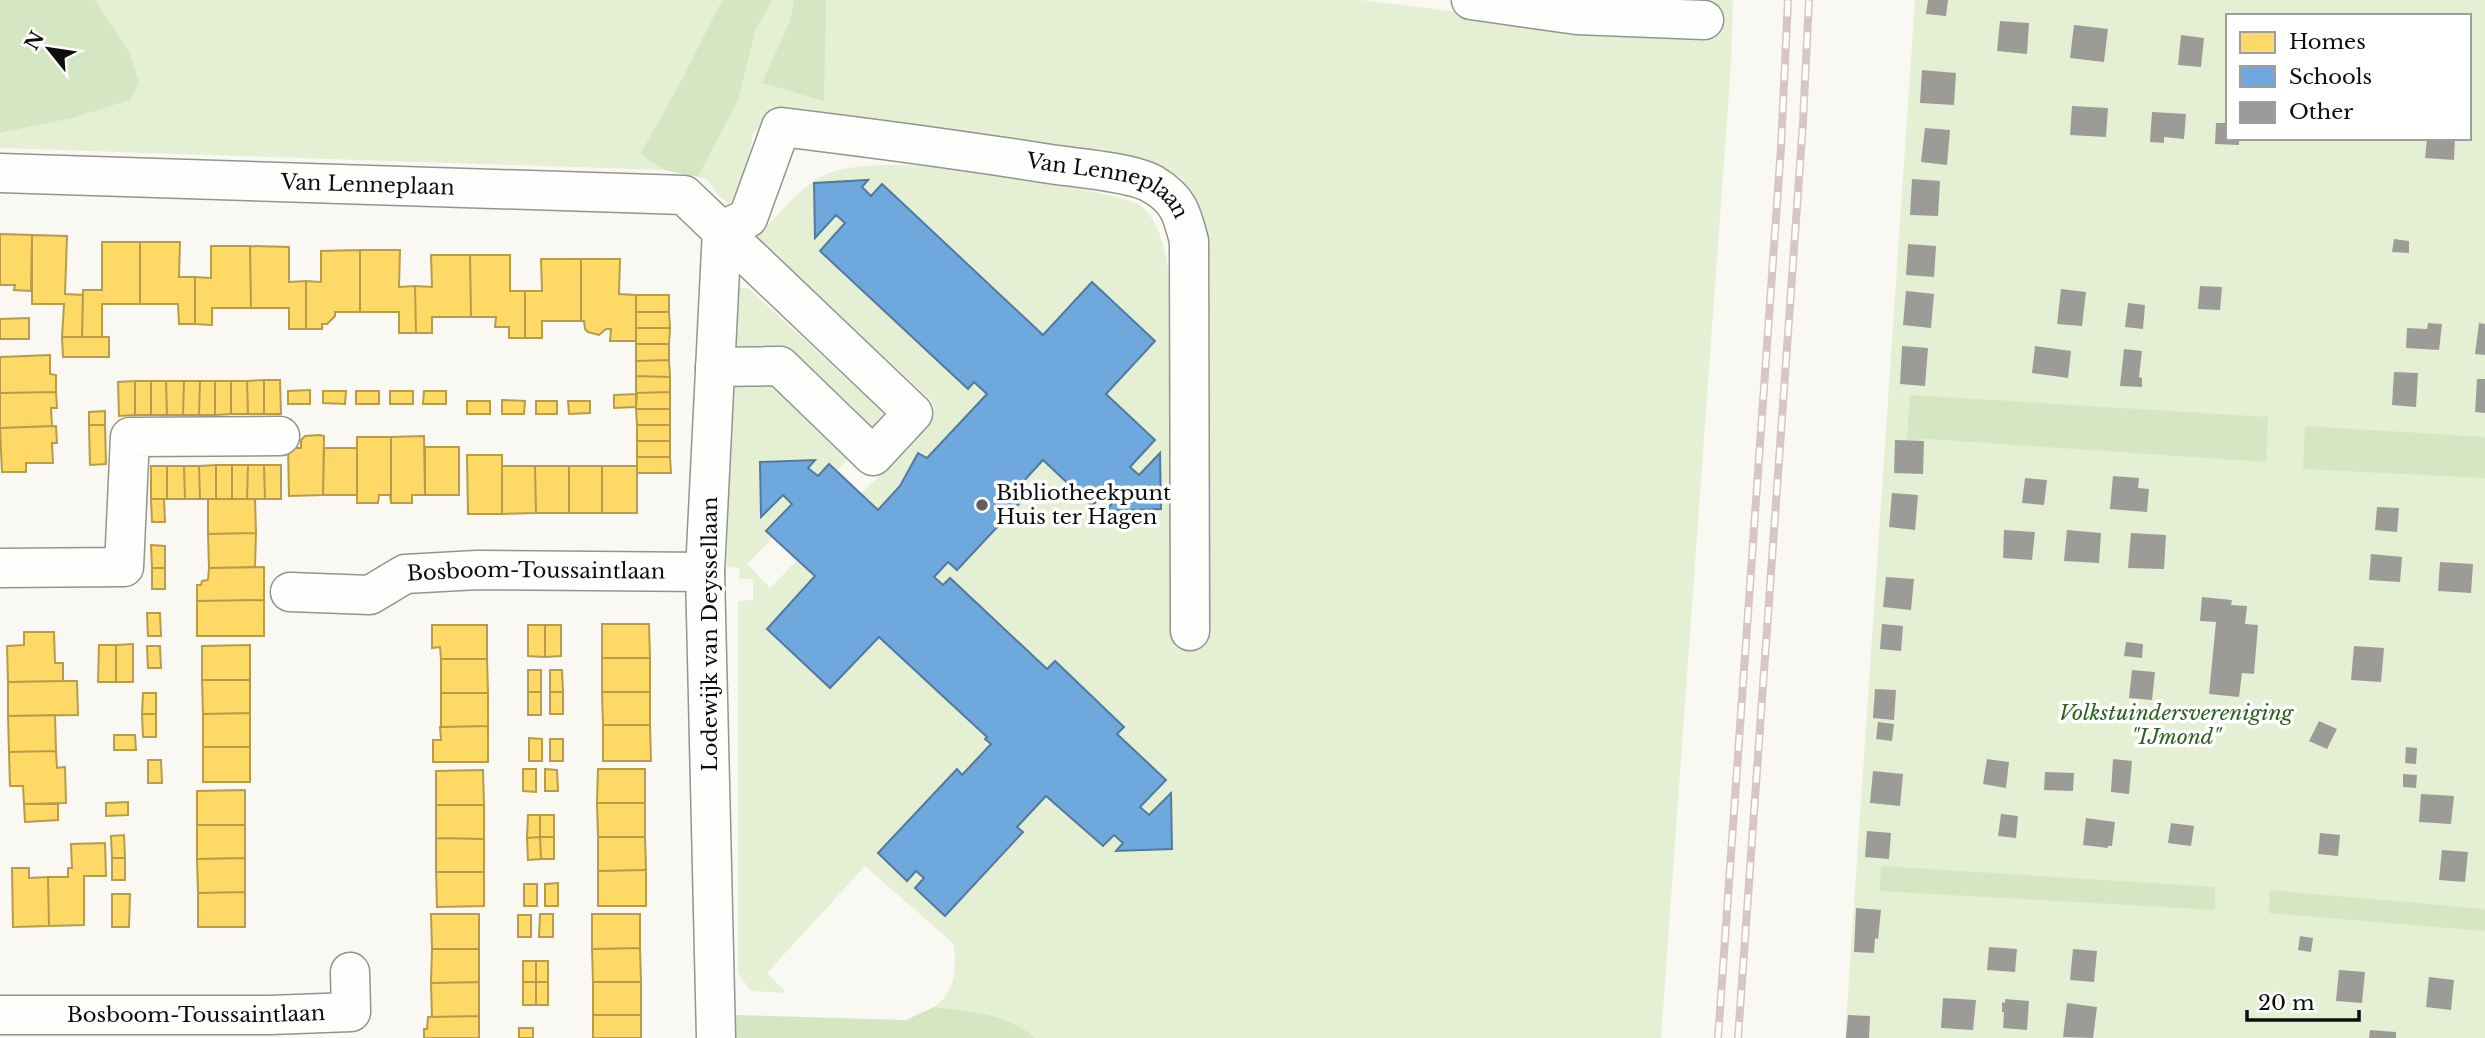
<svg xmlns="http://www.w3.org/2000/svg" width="2485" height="1038" font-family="'Libre Baskerville',serif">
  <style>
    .green { fill: #e5efd3; fill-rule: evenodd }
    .forest { fill: #d5e6c2 }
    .homes { fill: #ffd966; stroke: #b69c4b; stroke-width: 2 }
    .schools { fill: #6fa8dc; stroke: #527a9e; stroke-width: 2 }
    .building { fill: #9d9b98 }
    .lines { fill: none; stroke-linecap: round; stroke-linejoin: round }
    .minor-casing { stroke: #949390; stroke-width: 41 }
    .minor { stroke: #fefefd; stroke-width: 38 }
    .rail-casing { stroke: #d6c6c6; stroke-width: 8 }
    .rail { stroke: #fff; stroke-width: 5; stroke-dasharray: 16; stroke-linecap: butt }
    .poi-dot { fill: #605f5d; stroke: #fff; stroke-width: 2.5 }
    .labels { text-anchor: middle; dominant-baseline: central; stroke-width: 7; stroke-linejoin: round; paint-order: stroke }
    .street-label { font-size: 21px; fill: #0d0d0d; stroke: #fff }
    .poi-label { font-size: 21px; fill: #0d0d0d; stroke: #fff; text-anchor: start }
    .park-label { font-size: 21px; font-style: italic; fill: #306221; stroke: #fff }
  </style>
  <rect width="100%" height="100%" fill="#faf8f2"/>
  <path class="green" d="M95 0H722L680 83 640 154 664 170 0 148V133L73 118 130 100 129 51Z
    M771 0H1361L1604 30 1607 0H1733L1731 63 1661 1038H1035C1007 1014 970 1013 934 1007 955 993 958 967 953 943L865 866 767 973 787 993 751 991 738 973V601L753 600V579H739L740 568 727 567 732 288H748L883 412 884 422 747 564 770 588 930 423 935 408 930 399 756 239 758 236C779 214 806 179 835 171 860 164 906 164 931 167 963 170 1124 192 1141 206 1170 229 1170 293 1174 327L1201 215 1182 178 1134 157 837 119 785 108 753 134 739 212 717 194 707 179 698 177 738 100 756 29Z
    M1915 0H2485V1038H1845ZM2228 16H2469V138H2228Z"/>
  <path class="forest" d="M0 0H95L129 51 139 83 130 100 73 118 0 133Z
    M722 0H771V3L756 29 738 100 698 177 664 170 640 154 680 83Z
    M794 0H826L824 101 762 83 790 21Z
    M1910 395 2268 417 2266 462 1928 439 1907 440Z
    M2305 426 2485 437V478L2303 469Z
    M1881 866 2215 887V910L1880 891Z
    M2270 890 2485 909V931L2269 913Z
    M934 1007C970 1012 1007 1013 1035 1038H731V1025L735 1015 906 1020Z"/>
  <path class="homes" d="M0 234 32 235 31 291 14 290 15 285H0Z
    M32 235 67 236 65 294 83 295 82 337H62L64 304H32Z
    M102 242H140V304H102V337H82L83 290H102Z
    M140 242H180L179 277H195V324H179L178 304H140Z
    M211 246H250L251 308H212V325L195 324V277L211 278Z
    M250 246 289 247V282L306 281V329H289V308H251Z
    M360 250V312H335V316L327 324H322V329H306V281L321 282V251Z
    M360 250H400L399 287 415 286 416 333H399V312H360Z
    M431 255H470L471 317H432V333H416L415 286 432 287Z
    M470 255H510V291H525V338H509V327H495L496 317H471Z
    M541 259H581V321H542V338H525V291H542Z
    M581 259H620L619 294 636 295V341H610L611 329H606L599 335 588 332 585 329 584 321H581Z
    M636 295H669V312H636Z
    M636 312H669L670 328H636Z
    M29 318V339H0V319Z
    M636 328H670L669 344H636Z
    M62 337H109V357H63Z
    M636 344H669V360L636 361Z
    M50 355V374L56 375V392L0 393V357Z
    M669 360 670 377 636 376V361Z
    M636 376 670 377V392L636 393Z
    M264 380V414H248L247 381Z
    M264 380H280L281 414H264Z
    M135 381V415L119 416 118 382Z
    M135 381H151V415H135Z
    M151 381H166L167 415H151Z
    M166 381H184L183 415H167Z
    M184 381H200L199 415H183Z
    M200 381H215V415H199Z
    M215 381H231V414L215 415Z
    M231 381H247L248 414H231Z
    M310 390V404H288V391Z
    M323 391H346L345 404 323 403Z
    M356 391H379V404H356Z
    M390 391H413V404H390Z
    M424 391H446V404H423Z
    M56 392 57 408H51L52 426 0 428V393Z
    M670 392V409H636V393Z
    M637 394 636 407 614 408V395Z
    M502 400 525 401 524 414H502Z
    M467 401H490V414H467Z
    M536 401H557V414H536Z
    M568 401H590V413L569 414Z
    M636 409H670V425H637Z
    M105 411V425H89V412Z
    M89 425H105L106 464 90 465Z
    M637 425H670V441H637Z
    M56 426 57 443H52L53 463H26V472H2L0 428Z
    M319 435 324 436 323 495 289 496 288 448H301V440L305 436Z
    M424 436 425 495H412V503H391V437Z
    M357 437H391V503L390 495H379L378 503H357Z
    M637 441H670V457H637Z
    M425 447H459V495H425Z
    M324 448H357V495H323Z
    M467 455H502V514H468Z
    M637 457H670L671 473H637Z
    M216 465H232V499H216Z
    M216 465V499H200L199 466Z
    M232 465H248L247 499H232Z
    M248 465H264L265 499H247Z
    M264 465H281V499H265Z
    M151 466H167V499H151Z
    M167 466H184L185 499H167Z
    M184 466H199L200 499H185Z
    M502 466H535L536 513 502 514Z
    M535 466H569V513H536Z
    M569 466H602V513H569Z
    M602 466H637V513H602Z
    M151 499H164L165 522H152Z
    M208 499H255L256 533 208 534Z
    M256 533 255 567 209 568 208 534Z
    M151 545 165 546V568H152Z
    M264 567V600L197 601V585H201L202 581 208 580 209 568Z
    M152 568H165V589H152Z
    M264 600V636H197V601Z
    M147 613H160L161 636H148Z
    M602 624H649L650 658H602Z
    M432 625H487V659H441L440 647 432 648Z
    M528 625H545V657L528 656Z
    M545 625H561V656L545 657Z
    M24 632H54L55 663H63V681L8 682 7 646 24 645Z
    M133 644V682H116V645Z
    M99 645H116V682H98Z
    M250 645V680H202V646Z
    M147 646H160L161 668H148Z
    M602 658H650V692H602Z
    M441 659H487L488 693H441Z
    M528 670H541V692H528Z
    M550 670H562L563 692H550Z
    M202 680H250V713L203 714Z
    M63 681H77L78 715 8 716V682Z
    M528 692H541V715H528Z
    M550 692H563V714H550Z
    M602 692H650V725H603Z
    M143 693H156V714H142Z
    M441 693H488V726L441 727Z
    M250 713V747H203V714Z
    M142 714H156V737H143Z
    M55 715 56 751 9 752 8 716Z
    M603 725H650L651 761H603Z
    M488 726V762H433V740H441L440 727Z
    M114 735H135L136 750H114Z
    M529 738 542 739V761H529Z
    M550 739H563V761H550Z
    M203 747H250V782H203Z
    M56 751 57 768 65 767 66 803 24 804 23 786H10L9 752Z
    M148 760H161L162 783H148Z
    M523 769H536V792L523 791Z
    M545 769 557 770 558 791H545Z
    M598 769H645V803H597Z
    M483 770 484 805H436V771Z
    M245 790V825H197V791Z
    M128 802V815L106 816V803Z
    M597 803H645V837H598Z
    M24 804H58V820L25 822Z
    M436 805H484V839L436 838Z
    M528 815H540V837L527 838Z
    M540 815H554V837H540Z
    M197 825H245V858L197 859Z
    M124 835 125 858H112L111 836Z
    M540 837 541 859 528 860 527 838Z
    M540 837H554V859H541Z
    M598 837H645L646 870 598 871Z
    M436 838 484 839V872H436Z
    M105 843 106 876H84V925L49 926 48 877H68V868H72L71 844Z
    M112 858H125V880H112Z
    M245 858V892L198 893 197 859Z
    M12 868H29V878L48 877 49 926 13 927Z
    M646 870V906H598V871Z
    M436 872H484V906L437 907Z
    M558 883V906H545V884Z
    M524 884H537V906H524Z
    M245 892V927H198V893Z
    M112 894H130L129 927H112Z
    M431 914H479V949H432Z
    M540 914H553V937H539Z
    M592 914H640V948L592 949Z
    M518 915H531V937H518Z
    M640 948 641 982H593L592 949Z
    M432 949H479V982L431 983Z
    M523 961H536V982H523Z
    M536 961H548V982H536Z
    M479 982V1016L432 1017 431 983Z
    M523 982H536V1005H523Z
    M536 982H548V1005H536Z
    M593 982H641V1015H593Z
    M593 1015H641V1038H593Z
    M479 1016V1038H424V1029H427L428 1017Z
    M519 1028H533V1038H519Z"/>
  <path class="schools" d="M868 180 862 187 871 196 882 184 1043 335 1092 282 1155 341 1106 394 1155 440 1130 467 1139 475 1160 453 1161 509 1106 511 1112 503 1103 494 1092 506 1043 460 1021 484 1030 492 957 570 948 562 934 577 943 585 950 578 1047 669 1055 661 1124 727 1117 734 1166 780 1140 807 1149 815 1171 793 1172 849 1116 851 1123 843 1114 835 1103 846 1046 796 1017 827 1023 832 945 916 915 888 924 878 916 871 907 881 878 853 957 769 962 775 991 744 985 739 987 737 879 637 830 688 767 629 815 576 766 531 792 504 783 495 761 517 760 462 815 460 808 468 818 476 829 464 878 510 900 486 918 453 927 458 987 394 974 382 968 389 820 251 845 223 836 215 815 238 814 183Z"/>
  <path class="building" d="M1928 0H1948L1946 16 1926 14Z
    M2000 21 2029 23 2027 54 1997 51Z
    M2074 25 2108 29 2104 62 2070 58Z
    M2181 35 2204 38 2201 67 2178 65Z
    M1922 70 1956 73 1954 105 1920 103Z
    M2072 106 2108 108 2106 137 2070 135Z
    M2152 112 2186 114 2184 139 2164 137V143L2150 142Z
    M2216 123H2228V138H2239V145L2215 144Z
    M1925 128 1950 130 1947 165 1921 162Z
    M2427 138H2455L2454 160 2425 158Z
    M1912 179 1940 181 1938 216 1910 215Z
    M2394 239 2409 241V253L2392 252Z
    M1908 244 1936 246 1934 277 1906 275Z
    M2200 286 2222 287 2220 310 2198 309Z
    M2061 289 2086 292 2082 326 2057 324Z
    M1906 291 1934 294 1931 328 1903 325Z
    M2128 303 2145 305 2143 329 2125 327Z
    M2428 323 2442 324 2439 350 2406 348 2407 328 2427 329Z
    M2479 323 2485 324V355L2475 354Z
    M1902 346 1928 348 1925 386 1900 384Z
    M2035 346 2071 351 2068 378 2032 373Z
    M2124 349 2142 351 2139 377 2142 378V387L2120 386Z
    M2394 372 2418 373 2416 407 2392 405Z
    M2477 379H2485V413L2475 412Z
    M1895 440 1924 441 1923 474 1894 473Z
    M2113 476 2139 478 2138 488 2149 489 2147 512 2110 509Z
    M2025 478 2047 480 2044 505 2022 503Z
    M1892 493 1918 495 1915 530 1889 527Z
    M2377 507 2399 508 2397 532 2375 530Z
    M2004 530 2035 532 2032 560 2003 558Z
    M2067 530 2101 533 2099 563 2064 561Z
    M2131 533 2166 535 2164 569 2128 568Z
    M2371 554 2402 557 2400 582 2369 580Z
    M2440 562 2473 564 2471 593 2438 591Z
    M1886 577 1914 579 1911 610 1883 607Z
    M2202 597 2232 600 2231 605 2247 606 2245 624 2258 625 2254 674 2242 673 2239 697 2209 694 2216 622 2200 621Z
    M1882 624 1903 626 1901 651 1880 649Z
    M2126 642 2143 644 2142 658 2124 656Z
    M2354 646 2384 648 2381 682 2351 680Z
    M2132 670 2155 672 2152 700 2129 698Z
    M1875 689 1896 690 1894 720 1873 718Z
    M2319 721 2337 729 2327 749 2309 741Z
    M1878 722 1894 724 1892 741 1876 739Z
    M2406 747 2417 748 2416 764 2405 763Z
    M1987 759 2009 762 2006 788 1983 784Z
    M2113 759 2132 761 2129 794 2111 792Z
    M1873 771 1903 774 1900 806 1870 803Z
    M2045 772 2074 773 2073 791 2044 790Z
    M2403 774 2417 775 2416 788 2403 787Z
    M2421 794 2454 796 2451 824 2419 822Z
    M2001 814 2018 816 2016 838 1998 836Z
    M2086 818 2115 822 2112 846H2108V848L2083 845Z
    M2171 823 2194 826 2191 846 2168 843Z
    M1867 831 1891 833 1889 859 1865 857Z
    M2320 833 2340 835 2338 856 2318 854Z
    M2442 850 2468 852 2465 882 2439 880Z
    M1856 908 1881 910 1878 939 1875 938 1874 953 1854 952Z
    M2300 936 2313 938 2311 952 2298 950Z
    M1989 947 2017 949 2015 972 1987 970Z
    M2073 949 2097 951 2094 982 2070 980Z
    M2339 970 2365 972 2362 1003 2336 1001Z
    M2429 977 2454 980 2451 1010 2426 1007Z
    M1943 998 1976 1000 1973 1030 1941 1028Z
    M2005 999 2029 1001 2027 1030 2003 1028 2004 1012H2002V1002L2005 1003Z
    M2067 1003 2097 1007 2093 1038 2063 1037Z
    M1848 1015 1870 1016 1869 1038H1846Z
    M2370 1030 2396 1032V1038H2369Z"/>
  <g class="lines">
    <defs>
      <g id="minor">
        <path d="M1471 0 1577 15 1704 20"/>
        <path id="s1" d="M0 173 684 195 913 413 873 456 780 366 715 367"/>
        <path d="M0 568 124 567 130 437 280 436"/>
        <path id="s2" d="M290 592 370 595 405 574 477 570 705 572"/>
        <path id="s3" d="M0 1015H270L351 1012 350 972"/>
        <path id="s4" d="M716 1038 705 572 722 230 748 218 781 127C871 138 961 150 1050 164 1076 168 1134 172 1154 185 1179 200 1182 214 1189 241L1190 631"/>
      </g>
    </defs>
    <use href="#minor" class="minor-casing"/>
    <use href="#minor" class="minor"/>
    <defs>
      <path id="rail" d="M1718 1038 1781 147 1788 0
        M1738 1038 1803 122 1809 0"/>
    </defs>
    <use href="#rail" class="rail-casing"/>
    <use href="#rail" class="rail"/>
  </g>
  <circle class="poi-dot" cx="982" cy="505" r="7"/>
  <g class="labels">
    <g class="street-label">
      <text stroke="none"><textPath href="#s1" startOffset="368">Van Lenneplaan</textPath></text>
      <text stroke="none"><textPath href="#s4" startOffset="1269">Van Lenneplaan</textPath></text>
      <text stroke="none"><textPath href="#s2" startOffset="252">Bosboom-Toussaintlaan</textPath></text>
      <text transform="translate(710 634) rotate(-90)">Lodewijk van Deyssellaan</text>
      <text stroke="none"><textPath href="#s3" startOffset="196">Bosboom-Toussaintlaan</textPath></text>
    </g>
    <g class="poi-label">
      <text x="996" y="493">Bibliotheekpunt<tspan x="996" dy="24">Huis ter Hagen</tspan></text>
    </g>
    <g class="park-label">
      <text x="2176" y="713">Volkstuindersvereniging<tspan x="2176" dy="24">"IJmond"</tspan></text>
    </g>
  </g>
  <rect x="2226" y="14" width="245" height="126" fill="#ffffff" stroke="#9e9e9e" stroke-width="2"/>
  <rect x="2240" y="32" width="35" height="21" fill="#ffd966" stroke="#9e9e9e" stroke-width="2"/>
  <text x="2289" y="49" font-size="21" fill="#0d0d0d">Homes</text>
  <rect x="2240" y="66" width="35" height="21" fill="#6fa8dc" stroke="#9e9e9e" stroke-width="2"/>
  <text x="2289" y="84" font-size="21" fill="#0d0d0d">Schools</text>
  <rect x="2240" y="102" width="35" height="21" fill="#9d9b98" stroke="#9e9e9e" stroke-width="2"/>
  <text x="2289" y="119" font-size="21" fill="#0d0d0d">Other</text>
  <g transform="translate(49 49) rotate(300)" stroke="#ffffff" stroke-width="5" paint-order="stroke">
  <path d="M0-5L12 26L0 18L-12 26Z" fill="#0d0d0d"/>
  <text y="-10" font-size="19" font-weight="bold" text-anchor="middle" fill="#0d0d0d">N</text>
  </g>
  <path d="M2247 1010v10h112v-10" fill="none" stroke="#0d0d0d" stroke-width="3.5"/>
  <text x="2258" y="1010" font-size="21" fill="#0d0d0d" stroke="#ffffff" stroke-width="5" paint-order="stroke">20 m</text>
</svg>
